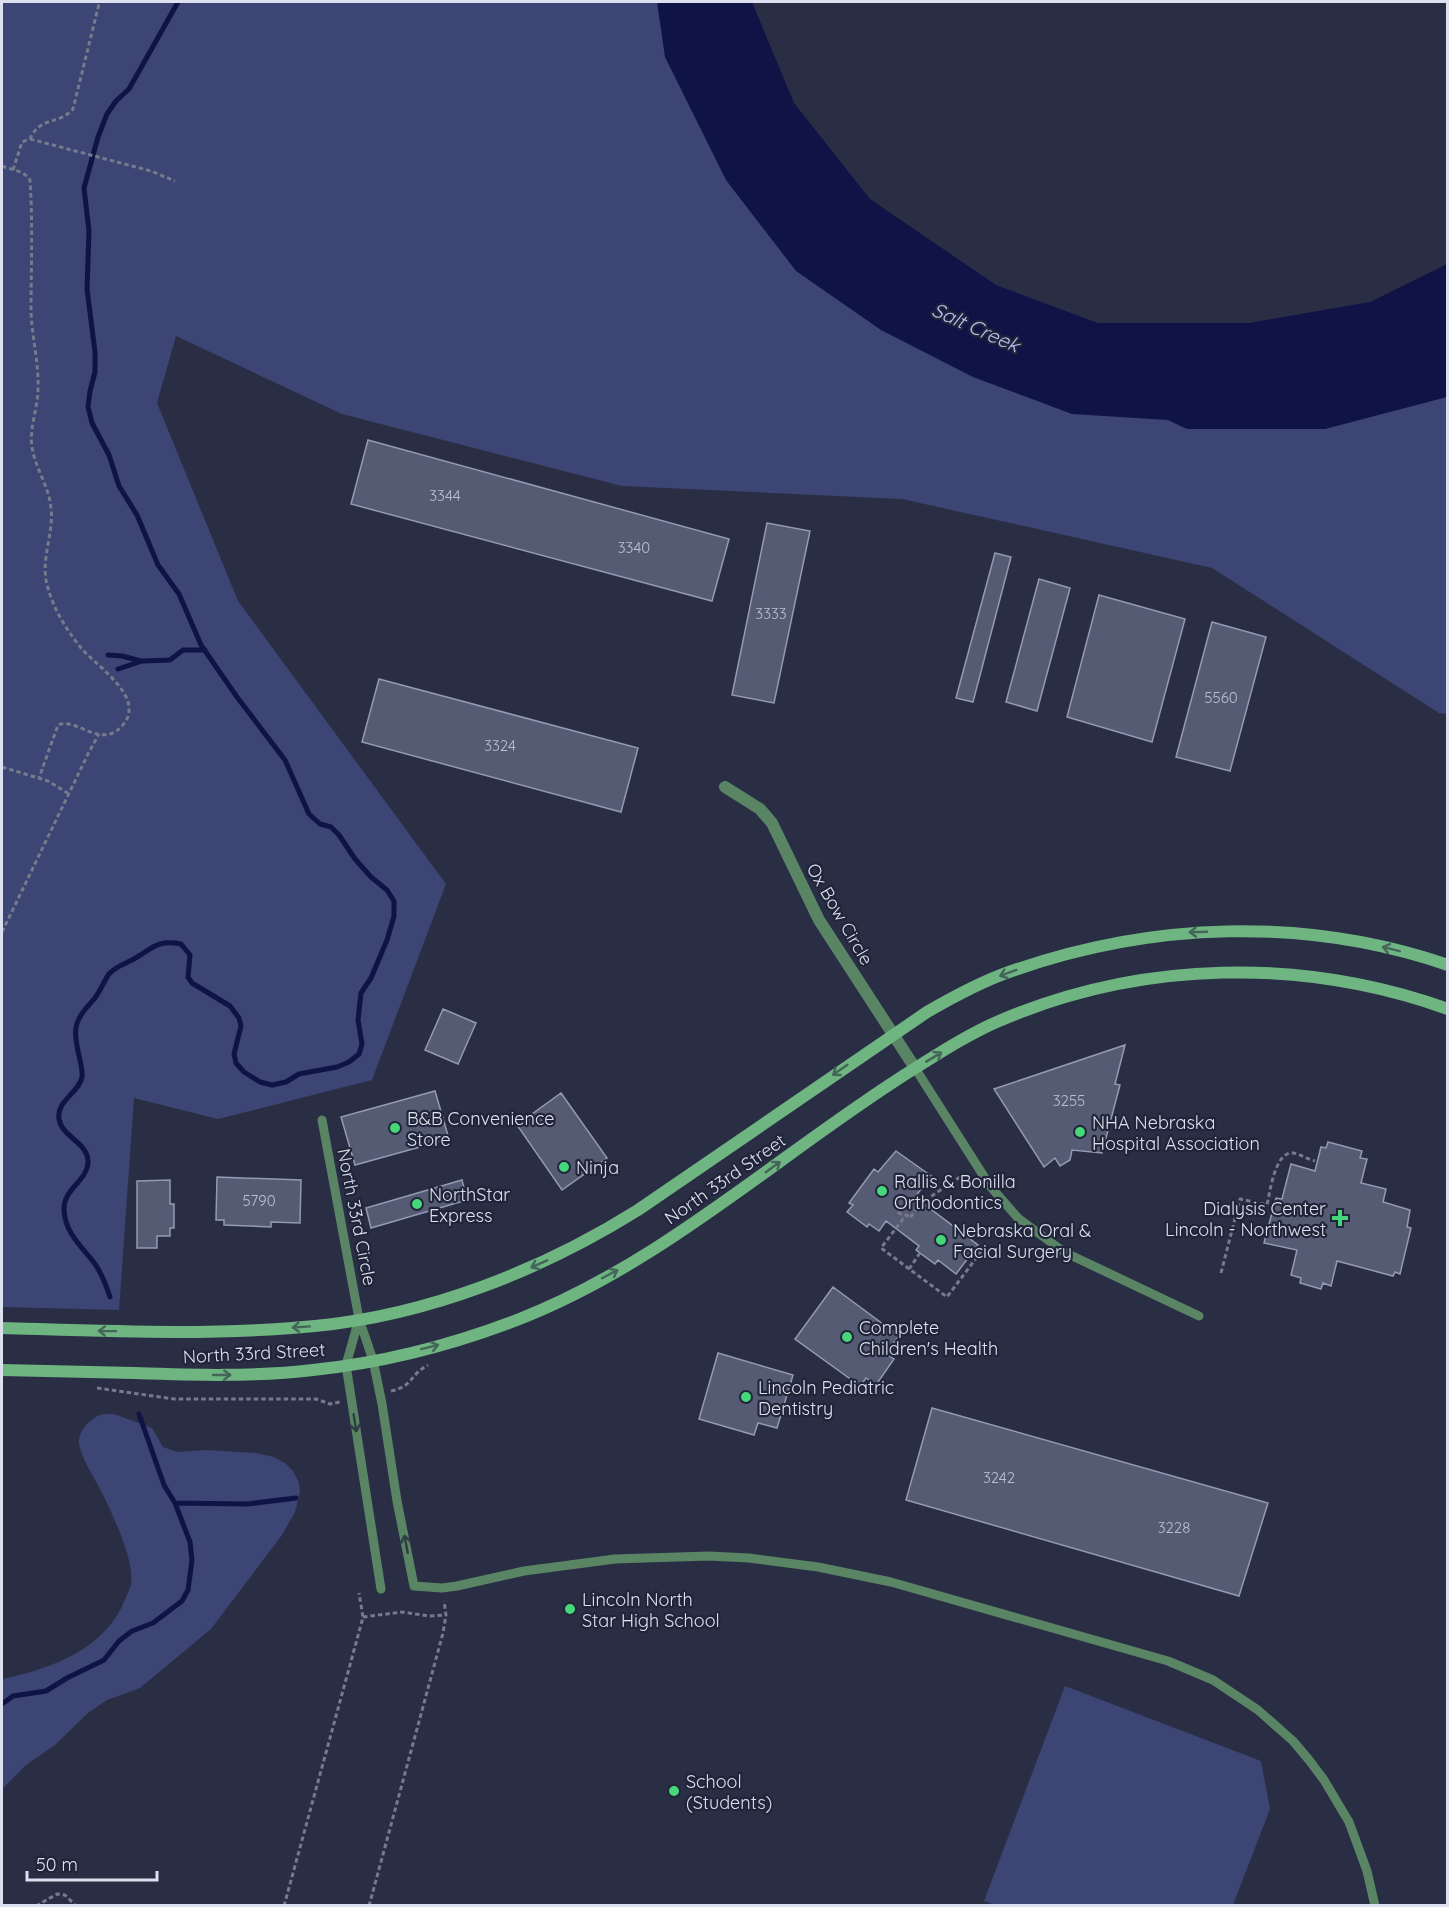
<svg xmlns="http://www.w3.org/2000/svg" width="1449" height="1907" font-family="Quicksand,sans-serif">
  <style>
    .green { fill: #3c4573 }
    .water { fill: #101345 }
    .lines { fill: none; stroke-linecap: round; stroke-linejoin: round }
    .stream { stroke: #101345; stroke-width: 5 }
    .building { fill: #555b73; stroke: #939ab4; stroke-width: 1.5 }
    .path { stroke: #767a8c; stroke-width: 3; stroke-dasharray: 4.5 3; stroke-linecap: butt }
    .service { stroke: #5a8565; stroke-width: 9 }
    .minor { stroke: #5a8565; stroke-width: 12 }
    .secondary { stroke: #6fb581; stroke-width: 12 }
    .oneway { stroke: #446659 }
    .oneway2 { stroke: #2e3d44 }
    .poi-dot { fill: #45d77a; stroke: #202539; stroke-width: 2 }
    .labels { text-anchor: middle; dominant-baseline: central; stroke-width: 4.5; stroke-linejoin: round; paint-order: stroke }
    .number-label { font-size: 15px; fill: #bbc0d0 }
    .street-label { font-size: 18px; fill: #dde1ef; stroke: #202539 }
    .poi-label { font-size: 18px; fill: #dde1ef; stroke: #202539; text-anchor: start }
    .water-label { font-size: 20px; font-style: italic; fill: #b3c0f3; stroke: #202539 }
  </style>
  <rect width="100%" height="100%" fill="#2a2e44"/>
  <path class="green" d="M2 2H716L822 203 1091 356 1447 311V714L1439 713 1212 568 902 499 622 486 342 414 176 336 157 403 238 601 446 884 372 1080 218 1119 134 1098 119 1310 2 1307Z
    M114 1414 152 1428 163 1447 177 1452 205 1450 256 1453 274 1457 285 1463 293 1471 299 1483 300 1492 295 1512 282 1535 211 1629 140 1688 107 1700 88 1713 55 1745 26 1765 2 1789V1679C51 1669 107 1649 126 1597 128 1593 130 1588 131 1584 134 1560 116 1523 106 1501 99 1484 81 1460 79 1443 78 1431 90 1419 100 1415 104 1414 110 1414 114 1414Z
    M1065 1686 1261 1761 1270 1809 1233 1905 997 1906 984 1901Z"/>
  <path class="water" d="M657 2H752L794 103 870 199 996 285 1098 323H1249L1370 302 1447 264V397L1325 429H1187L1168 420 1072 414 973 377 881 330 796 271 726 180 665 57Z"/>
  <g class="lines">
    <path class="stream" d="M108 655 122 656 141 661
      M118 669 142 661 170 660 183 650H205
      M110 1297C106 1285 102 1274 95 1264 82 1247 65 1233 64 1210 63 1189 87 1181 88 1163 89 1142 62 1138 59 1119 56 1101 79 1093 82 1077 84 1067 73 1042 76 1028 77 1017 88 1006 95 998 101 990 104 981 109 974 115 967 124 964 132 960 152 949 157 939 181 944L190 955 188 977 192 983 230 1006 239 1018 241 1026 234 1054 236 1063 244 1072 260 1082 272 1085 286 1082 299 1074 337 1067 349 1062 359 1054 362 1044 358 1020 361 993 371 978 387 940 394 916V901L387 890 371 877 355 859 339 835 331 827 320 824 309 814 285 760 237 697 201 645 179 594 158 565 137 515 119 486 109 455 92 423 88 407 90 391 95 372V352L87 289 89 231 84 188 98 137 107 114 116 101 129 89 178 2
      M175 1503 247 1504 296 1498
      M2 1704 13 1696 46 1691 67 1678 104 1660 119 1641 132 1631 153 1623 182 1601 188 1590 192 1560 190 1542 175 1503 164 1485 139 1414"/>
  </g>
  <path class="building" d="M368 440 729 539 712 601 351 504Z
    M767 523 810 531 774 703 732 695Z
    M995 553 1011 557 973 702 956 698Z
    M1039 579 1070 588 1037 711 1006 702Z
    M1099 595 1185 619 1152 742 1067 717Z
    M1212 622 1266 637 1230 771 1176 757Z
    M379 679 638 748 621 812 362 742Z
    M443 1009 476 1023 458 1064 425 1050Z
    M1125 1045 1115 1084 1120 1085 1102 1153 1072 1150 1070 1160 1060 1166 1055 1158 1044 1167 994 1089Z
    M435 1091 449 1139 355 1165 341 1117Z
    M561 1093 607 1158 562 1190 517 1125Z
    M1328 1142 1362 1151 1360 1158 1367 1159 1361 1183 1386 1189 1383 1202 1410 1210 1407 1227 1411 1228 1400 1274 1395 1272 1393 1276 1337 1261 1331 1286 1323 1283 1321 1289 1300 1283 1301 1278 1291 1275 1297 1250 1264 1243 1276 1198 1282 1199 1291 1164 1315 1171 1321 1147 1326 1148Z
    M896 1151 931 1176 915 1197 978 1245 956 1274 938 1260 935 1264 916 1250 919 1246 886 1221 879 1231 869 1224 867 1227 847 1212 853 1205 849 1203 874 1169 878 1172Z
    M217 1177 301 1180 300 1223 271 1222V1227L224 1225V1220H216Z
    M170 1180V1204H174V1228H170V1236H157V1248H137V1181Z
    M462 1180 467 1200 371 1228 366 1208Z
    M833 1287 899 1336 894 1343 896 1344 888 1355 894 1359 876 1385 866 1378 860 1386 795 1339Z
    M718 1353 793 1375 777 1428 758 1423 754 1435 699 1419Z
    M932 1408 1268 1503 1239 1596 906 1500Z"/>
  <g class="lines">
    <path class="path" d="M30 139 151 171 175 181
      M2 166C12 170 25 171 30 180 33 224 31 268 31 312 32 338 39 363 38 389 38 408 29 428 32 447 35 468 49 486 51 508 54 532 42 555 46 580 51 605 65 628 81 648 95 664 131 688 129 711 129 717 125 723 121 727 100 749 77 717 58 725L39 778
      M13 170 22 142 30 139C40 116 59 125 73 109L99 4
      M2 767 48 781 69 794
      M2 932 89 752 99 734
      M960 1177 921 1203 910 1218 906 1215 881 1248 947 1297 983 1249
      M898 1212 904 1217
      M909 1269 920 1253
      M1221 1273 1240 1199 1267 1205C1270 1192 1275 1151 1293 1153 1300 1154 1307 1159 1315 1161
      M97 1388 174 1399H316L330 1404 340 1402
      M391 1391C414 1386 409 1375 428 1365
      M363 1617 402 1612 429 1616 446 1615
      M36 1906 57 1894 65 1895 76 1906
      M284 1906 359 1632 363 1617 359 1593
      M369 1906 443 1633 446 1615 444 1601"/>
    <path class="service" d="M915 1068 990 1186 1018 1218 1064 1252 1199 1316
      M322 1120 359 1319 373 1360 382 1404 397 1501 414 1586 442 1588 457 1586 524 1571 615 1559 709 1556 749 1558 818 1567 891 1582 1168 1661 1213 1680 1258 1710 1293 1741 1309 1760 1324 1780 1349 1822 1367 1871 1375 1906
      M359 1319 346 1365 381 1589"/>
    <path class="minor" d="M725 787 760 809 772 823 819 920 915 1068"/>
    <path class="secondary" d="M2 1328C106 1331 211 1336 315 1326 429 1315 542 1270 638 1210L927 1012C953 997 980 982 1009 972 1150 922 1305 916 1448 965
      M2 1370C46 1371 90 1372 134 1373 194 1375 253 1377 313 1370 381 1363 452 1345 517 1320 666 1262 783 1150 917 1067 944 1050 971 1033 999 1021 1141 960 1303 957 1448 1009"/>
  </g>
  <defs><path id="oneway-shaft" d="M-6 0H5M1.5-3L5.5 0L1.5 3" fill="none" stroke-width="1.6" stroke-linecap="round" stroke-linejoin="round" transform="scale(1.5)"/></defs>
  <g class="oneway">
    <use href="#oneway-shaft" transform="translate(1198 932) rotate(178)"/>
    <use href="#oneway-shaft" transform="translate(1391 949) rotate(-166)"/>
    <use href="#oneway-shaft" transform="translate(1008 973) rotate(160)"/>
    <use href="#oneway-shaft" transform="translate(934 1057) rotate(-31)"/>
    <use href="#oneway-shaft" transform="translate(840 1070) rotate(145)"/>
    <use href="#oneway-shaft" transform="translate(773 1167) rotate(-36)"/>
    <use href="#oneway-shaft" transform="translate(539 1264) rotate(156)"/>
    <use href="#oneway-shaft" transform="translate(610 1274) rotate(-28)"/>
    <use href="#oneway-shaft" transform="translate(301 1327) rotate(176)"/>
    <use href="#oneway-shaft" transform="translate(107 1331) rotate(-179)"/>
    <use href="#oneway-shaft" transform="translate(430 1347) rotate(-14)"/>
    <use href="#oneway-shaft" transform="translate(222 1375)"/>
  </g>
  <g class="oneway2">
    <use href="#oneway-shaft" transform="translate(355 1423) rotate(81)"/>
    <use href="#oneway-shaft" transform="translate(406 1544) rotate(-101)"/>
  </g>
  <g class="poi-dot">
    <circle cx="395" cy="1128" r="6"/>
    <circle cx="1080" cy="1132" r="6"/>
    <circle cx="564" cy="1167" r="6"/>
    <circle cx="882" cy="1191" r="6"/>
    <circle cx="417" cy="1204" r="6"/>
    <path d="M1337 1209h6v6h6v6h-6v6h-6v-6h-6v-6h6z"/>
    <circle cx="941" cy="1240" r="6"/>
    <circle cx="847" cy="1337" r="6"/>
    <circle cx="746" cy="1397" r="6"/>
    <circle cx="570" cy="1609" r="6"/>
    <circle cx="674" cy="1791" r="6"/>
  </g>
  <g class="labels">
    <g class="number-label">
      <text x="445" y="495">3344</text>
      <text x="634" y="547">3340</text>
      <text x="771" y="613">3333</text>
      <text x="1221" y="697">5560</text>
      <text x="500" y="745">3324</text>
      <text x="1069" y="1100">3255</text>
      <text x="259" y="1200">5790</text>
      <text x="999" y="1477">3242</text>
      <text x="1174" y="1527">3228</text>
    </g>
    <g class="street-label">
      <text transform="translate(840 914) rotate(60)">Ox Bow Circle</text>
      <text transform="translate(725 1179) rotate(-35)">North 33rd Street</text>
      <text transform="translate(357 1217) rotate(79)">North 33rd Circle</text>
      <text transform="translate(254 1353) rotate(-3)">North 33rd Street</text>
    </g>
    <g class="poi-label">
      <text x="407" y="1118">B&amp;B Convenience<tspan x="407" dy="21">Store</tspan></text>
      <text x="1092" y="1122">NHA Nebraska<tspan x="1092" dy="21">Hospital Association</tspan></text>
      <text x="576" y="1167">Ninja</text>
      <text x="894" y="1181">Rallis &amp; Bonilla<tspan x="894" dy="21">Orthodontics</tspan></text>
      <text x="429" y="1194">NorthStar<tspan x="429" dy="21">Express</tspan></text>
      <text x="1326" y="1208" text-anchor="end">Dialysis Center<tspan x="1326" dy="21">Lincoln - Northwest</tspan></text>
      <text x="953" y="1230">Nebraska Oral &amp;<tspan x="953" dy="21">Facial Surgery</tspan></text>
      <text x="859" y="1327">Complete<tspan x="859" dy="21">Children's Health</tspan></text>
      <text x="758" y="1387">Lincoln Pediatric<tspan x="758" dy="21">Dentistry</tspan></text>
      <text x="582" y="1599">Lincoln North<tspan x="582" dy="21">Star High School</tspan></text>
      <text x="686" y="1781">School<tspan x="686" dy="21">(Students)</tspan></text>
    </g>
    <g class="water-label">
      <text transform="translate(976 327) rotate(24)">Salt Creek</text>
    </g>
  </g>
  <rect width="1449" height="1907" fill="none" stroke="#dde1ef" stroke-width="6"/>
  <path d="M27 1871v9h130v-9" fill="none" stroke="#dde1ef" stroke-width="3"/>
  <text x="36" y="1871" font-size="18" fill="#dde1ef" stroke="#202539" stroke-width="4.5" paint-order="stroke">50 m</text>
</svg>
